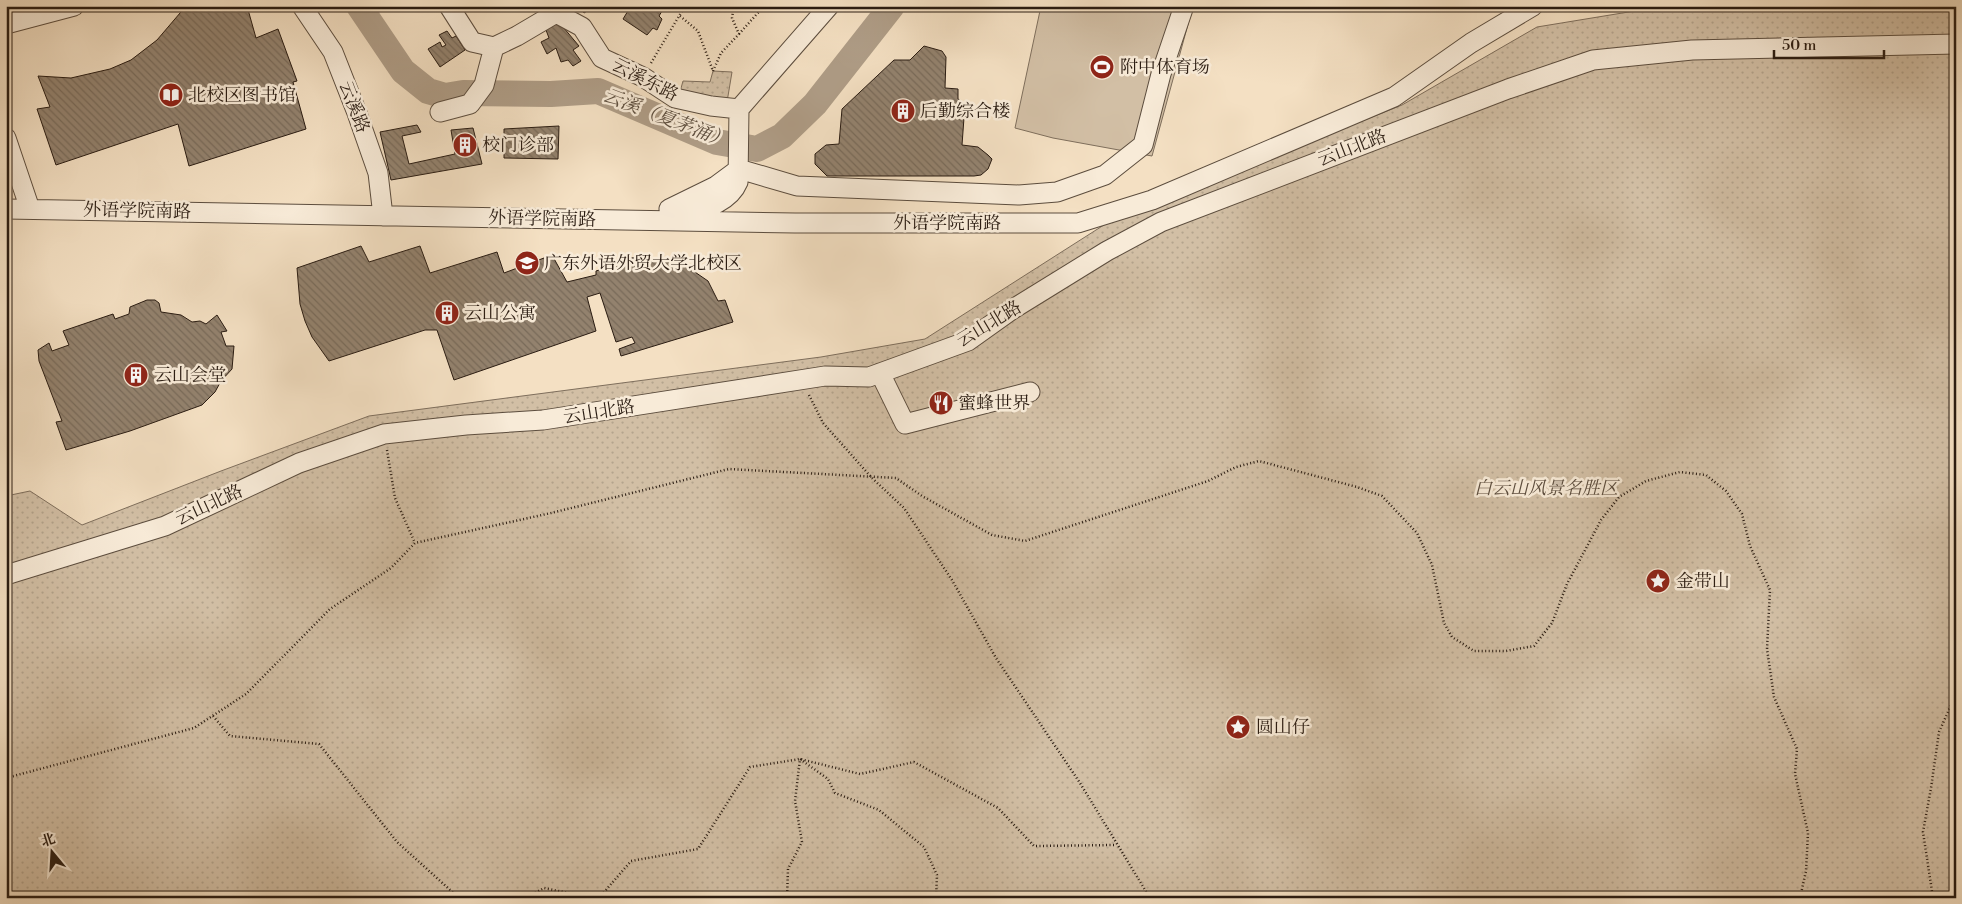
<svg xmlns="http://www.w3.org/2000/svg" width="1962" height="904" font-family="'Libre Bodoni','Noto Serif SC',serif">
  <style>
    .green { fill: #d2bfa5; stroke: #7e6e5c }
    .park { fill: url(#park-dots); stroke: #7e6e5c }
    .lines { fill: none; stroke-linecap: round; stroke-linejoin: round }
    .river { stroke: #af9d87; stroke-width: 26 }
    .building { fill: url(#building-back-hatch); stroke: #2a1c12 }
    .minor-casing { stroke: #5c4d3e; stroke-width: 21 }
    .path { stroke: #2a1c12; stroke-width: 2.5; stroke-dasharray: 1 2.5; stroke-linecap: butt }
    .minor { stroke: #f8ebd8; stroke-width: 19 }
    .labels { text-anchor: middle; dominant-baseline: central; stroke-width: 5; stroke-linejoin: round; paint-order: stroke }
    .poi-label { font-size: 18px; fill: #2a1c12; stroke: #f8ebd8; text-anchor: start }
    .street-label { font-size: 18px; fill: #2a1c12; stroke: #f8ebd8 }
    .park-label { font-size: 18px; font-style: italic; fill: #5c4d3e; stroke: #f8ebd8 }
    .water-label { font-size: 19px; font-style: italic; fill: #5f5041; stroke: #f8ebd8 }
  </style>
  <defs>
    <pattern id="park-dots" width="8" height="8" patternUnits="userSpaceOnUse" patternTransform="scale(1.25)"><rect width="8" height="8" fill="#d2bfa5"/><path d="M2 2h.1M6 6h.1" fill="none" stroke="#b4a48d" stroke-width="1.8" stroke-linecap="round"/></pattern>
    <pattern id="building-back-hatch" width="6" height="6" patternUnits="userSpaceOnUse" patternTransform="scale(1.25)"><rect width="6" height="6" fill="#93826e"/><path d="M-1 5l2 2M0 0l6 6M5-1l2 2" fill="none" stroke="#786a59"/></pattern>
  </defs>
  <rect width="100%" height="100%" fill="#f4e0c3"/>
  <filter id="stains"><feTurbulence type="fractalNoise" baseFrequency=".004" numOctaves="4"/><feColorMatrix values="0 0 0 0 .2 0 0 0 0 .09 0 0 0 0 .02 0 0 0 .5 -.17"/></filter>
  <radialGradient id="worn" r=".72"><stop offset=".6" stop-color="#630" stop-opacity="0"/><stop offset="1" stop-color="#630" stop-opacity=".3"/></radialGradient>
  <path class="green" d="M1041 6H1193L1152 156 1053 138 1015 128Z"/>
  <path class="park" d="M1665 6H1956V898H6V496L30 491 82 525 221 471 369 416 821 357 925 339 1107 223 1402 105 1537 27Z
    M713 71 732 72 726 108 678 99 683 81 710 82Z"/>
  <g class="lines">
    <path class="river" d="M359 6 403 71 428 91 445 96 463 93 551 94 598 91 717 142 757 149 782 136 815 104 892 6"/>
  </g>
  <path class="building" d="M186 6H247L256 38 278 29 297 81 293 82 306 129 189 166 178 124 56 165 37 109 50 107 38 76 71 78 110 69 131 60 157 40Z
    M579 6H595L584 13Z
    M631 6H665L659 16 662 19 657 30 653 28 647 35 623 19Z
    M558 21 579 46 573 50 581 61 573 66 568 60 561 62 556 48 547 54 541 42 549 38 546 30Z
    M447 31 452 38 456 36 465 50 440 67 428 49 440 42 442 47 446 45 439 35Z
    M924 46 942 51 946 57 945 88 958 89V99L965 104 962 145 978 147 988 155 992 159 988 169 981 175 974 176H827L815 164V154L826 145 839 144 842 109 894 60H910Z
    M417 125 421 132 402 136 409 164 455 154 451 130 473 128 482 164 391 180 380 132Z
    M559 126 558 159 504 158V129Z
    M361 246 369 262 420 246 430 273 497 252 504 273 552 255 567 282 596 275V271L614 265 613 261 638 257 665 259 689 268 708 281 718 301 725 300 733 322 621 356 619 349 635 343 632 337 616 342 600 293 587 297 596 331 454 380 437 330H425L329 361 312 337 305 321 300 304 297 268Z
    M147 300H155L159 303 161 312 181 315 192 322 200 321 206 324 217 315 227 331 221 332 226 346H234L232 369 221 381 215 392 202 405 130 431 66 450 56 422 62 421 39 361 38 350 49 343 52 351 69 345 63 331 113 314 115 319 129 314 130 307Z"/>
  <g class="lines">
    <defs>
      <path id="minor" d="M302 6 333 52 357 113 378 173 383 216
        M449 6 472 42 494 47 517 36 556 13 582 27 602 58 643 77 675 98 711 106 739 109
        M6 24 74 6
        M440 112 470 104 484 85 494 47
        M6 138 30 209
        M739 169 797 186 1019 195 1057 192 1105 175 1143 145 1161 74 1184 6
        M6 209 795 223H1078L1152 200 1394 97 1471 43 1533 6
        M669 209 716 186 739 169
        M679 217C700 210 729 204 738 182L739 109 829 6
        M880 373 905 424 1030 392
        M6 575 165 526 299 463 384 434 466 425 543 420 825 376 869 377 968 341 1013 309 1107 251 1161 222 1508 89 1593 60 1692 50 1956 44"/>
    </defs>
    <use href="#minor" class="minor-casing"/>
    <path class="path" d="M680 16 698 31 713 71
      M739 34 764 6
      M651 63 685 6
      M713 71 721 53 739 34 732 18 734 6
      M809 395 823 423 872 478 904 508 952 580 996 658 1080 783 1150 898
      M387 450 395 498 415 543
      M213 716 230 736 319 744 397 842 459 898
      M6 778 194 728 246 694 330 609 391 568 415 543 551 513 729 469 896 478 922 496 992 535 1025 541 1208 481 1236 467 1259 461 1357 487 1382 496 1417 533 1432 565 1444 623 1452 637 1474 651H1506L1534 646 1552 623 1567 584 1601 520 1619 497 1646 481 1680 472 1706 475 1726 491 1742 514 1750 546 1770 590 1767 649 1774 697 1797 749 1795 774 1808 833 1806 871 1800 898
      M526 898 544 888 593 898
      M599 898 631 861 698 849 750 767 800 759 860 774 914 762 998 808 1034 846 1116 845
      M787 898 788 869 802 842 795 801 800 759 828 779 835 793 879 810 924 847 937 875 936 898
      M1933 898 1923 832 1931 788 1939 732 1956 694"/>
    <use href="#minor" class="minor"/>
  </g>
  <defs>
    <symbol id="stadium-disc" viewBox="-11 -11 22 22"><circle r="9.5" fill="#8f2418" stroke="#f8ebd8"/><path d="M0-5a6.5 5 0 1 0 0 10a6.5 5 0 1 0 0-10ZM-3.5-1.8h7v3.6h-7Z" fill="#fff"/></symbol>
    <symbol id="library-disc" viewBox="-11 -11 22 22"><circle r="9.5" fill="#8f2418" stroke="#f8ebd8"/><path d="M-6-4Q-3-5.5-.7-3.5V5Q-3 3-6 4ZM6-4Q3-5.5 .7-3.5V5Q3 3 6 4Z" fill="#fff"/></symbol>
    <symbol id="building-disc" viewBox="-11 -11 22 22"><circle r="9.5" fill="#8f2418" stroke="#f8ebd8"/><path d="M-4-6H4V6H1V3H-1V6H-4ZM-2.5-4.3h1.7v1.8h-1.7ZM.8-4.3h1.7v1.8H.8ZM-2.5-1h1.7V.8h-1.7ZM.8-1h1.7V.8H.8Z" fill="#fff"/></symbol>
    <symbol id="university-disc" viewBox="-11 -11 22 22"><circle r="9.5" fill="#8f2418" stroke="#f8ebd8"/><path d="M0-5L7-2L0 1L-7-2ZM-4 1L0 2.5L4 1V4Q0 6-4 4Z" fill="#fff"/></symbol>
    <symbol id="restaurant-disc" viewBox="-11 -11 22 22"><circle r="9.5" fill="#8f2418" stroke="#f8ebd8"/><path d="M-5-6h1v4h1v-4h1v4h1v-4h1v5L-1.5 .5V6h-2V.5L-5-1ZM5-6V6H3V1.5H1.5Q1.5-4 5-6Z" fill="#fff"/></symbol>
    <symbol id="sight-disc" viewBox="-11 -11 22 22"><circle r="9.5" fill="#8f2418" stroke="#f8ebd8"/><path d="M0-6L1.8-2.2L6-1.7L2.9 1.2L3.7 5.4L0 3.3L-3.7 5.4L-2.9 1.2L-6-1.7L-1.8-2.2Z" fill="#fff"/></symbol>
  </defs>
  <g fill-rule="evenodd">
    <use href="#stadium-disc" x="1088" y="53" width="28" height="28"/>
    <use href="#library-disc" x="157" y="81" width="28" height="28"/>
    <use href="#building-disc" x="889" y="97" width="28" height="28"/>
    <use href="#building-disc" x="451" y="131" width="28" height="28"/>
    <use href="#university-disc" x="513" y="249" width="28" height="28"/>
    <use href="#building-disc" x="433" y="299" width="28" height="28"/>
    <use href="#building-disc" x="122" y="361" width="28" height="28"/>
    <use href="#restaurant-disc" x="927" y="389" width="28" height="28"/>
    <use href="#sight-disc" x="1644" y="567" width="28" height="28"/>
    <use href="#sight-disc" x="1224" y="713" width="28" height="28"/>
  </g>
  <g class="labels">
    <g class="poi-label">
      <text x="1120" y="67">附中体育场</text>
      <text x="188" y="95">北校区图书馆</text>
      <text x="920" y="111">后勤综合楼</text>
      <text x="482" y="145">校门诊部</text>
      <text x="544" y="263">广东外语外贸大学北校区</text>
      <text x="464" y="313">云山公寓</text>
      <text x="154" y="375">云山会堂</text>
      <text x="958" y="403">蜜蜂世界</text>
      <text x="1676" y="581">金带山</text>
      <text x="1256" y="727">圆山仔</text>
    </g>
    <g class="street-label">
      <text transform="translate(645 80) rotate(27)">云溪东路</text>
      <text transform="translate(354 107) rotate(69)">云溪路</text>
      <text transform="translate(1352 148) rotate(-21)">云山北路</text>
      <text transform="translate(137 211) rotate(1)">外语学院南路</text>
      <text transform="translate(542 219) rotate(1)">外语学院南路</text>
      <text x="947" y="223">外语学院南路</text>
      <text transform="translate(989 324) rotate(-31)">云山北路</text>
      <text transform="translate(599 412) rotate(-9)">云山北路</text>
      <text transform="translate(209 505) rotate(-25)">云山北路</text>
    </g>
    <g class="park-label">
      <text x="1546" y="488">白云山风景名胜区</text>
    </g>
    <g class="water-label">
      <text transform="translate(666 118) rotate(21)">云溪（夏茅涌）</text>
    </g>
  </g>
  <rect width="1962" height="904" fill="none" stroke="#f4e0c3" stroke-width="25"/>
  <rect x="8" y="8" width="1947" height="889" fill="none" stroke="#2a1c12" stroke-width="2.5"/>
  <rect x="12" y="12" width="1937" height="879" fill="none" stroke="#2a1c12"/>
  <g transform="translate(52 852) rotate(342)" stroke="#f8ebd8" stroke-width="4" paint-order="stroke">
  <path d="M0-4L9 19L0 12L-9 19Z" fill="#2a1c12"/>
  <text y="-8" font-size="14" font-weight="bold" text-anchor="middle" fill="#2a1c12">北</text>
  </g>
  <path d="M1774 50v8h110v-8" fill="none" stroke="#2a1c12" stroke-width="2.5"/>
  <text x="1782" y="50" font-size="15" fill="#2a1c12" stroke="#f8ebd8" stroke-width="4" paint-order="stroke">50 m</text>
  <rect width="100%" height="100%" filter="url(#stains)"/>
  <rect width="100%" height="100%" fill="url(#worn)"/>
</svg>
